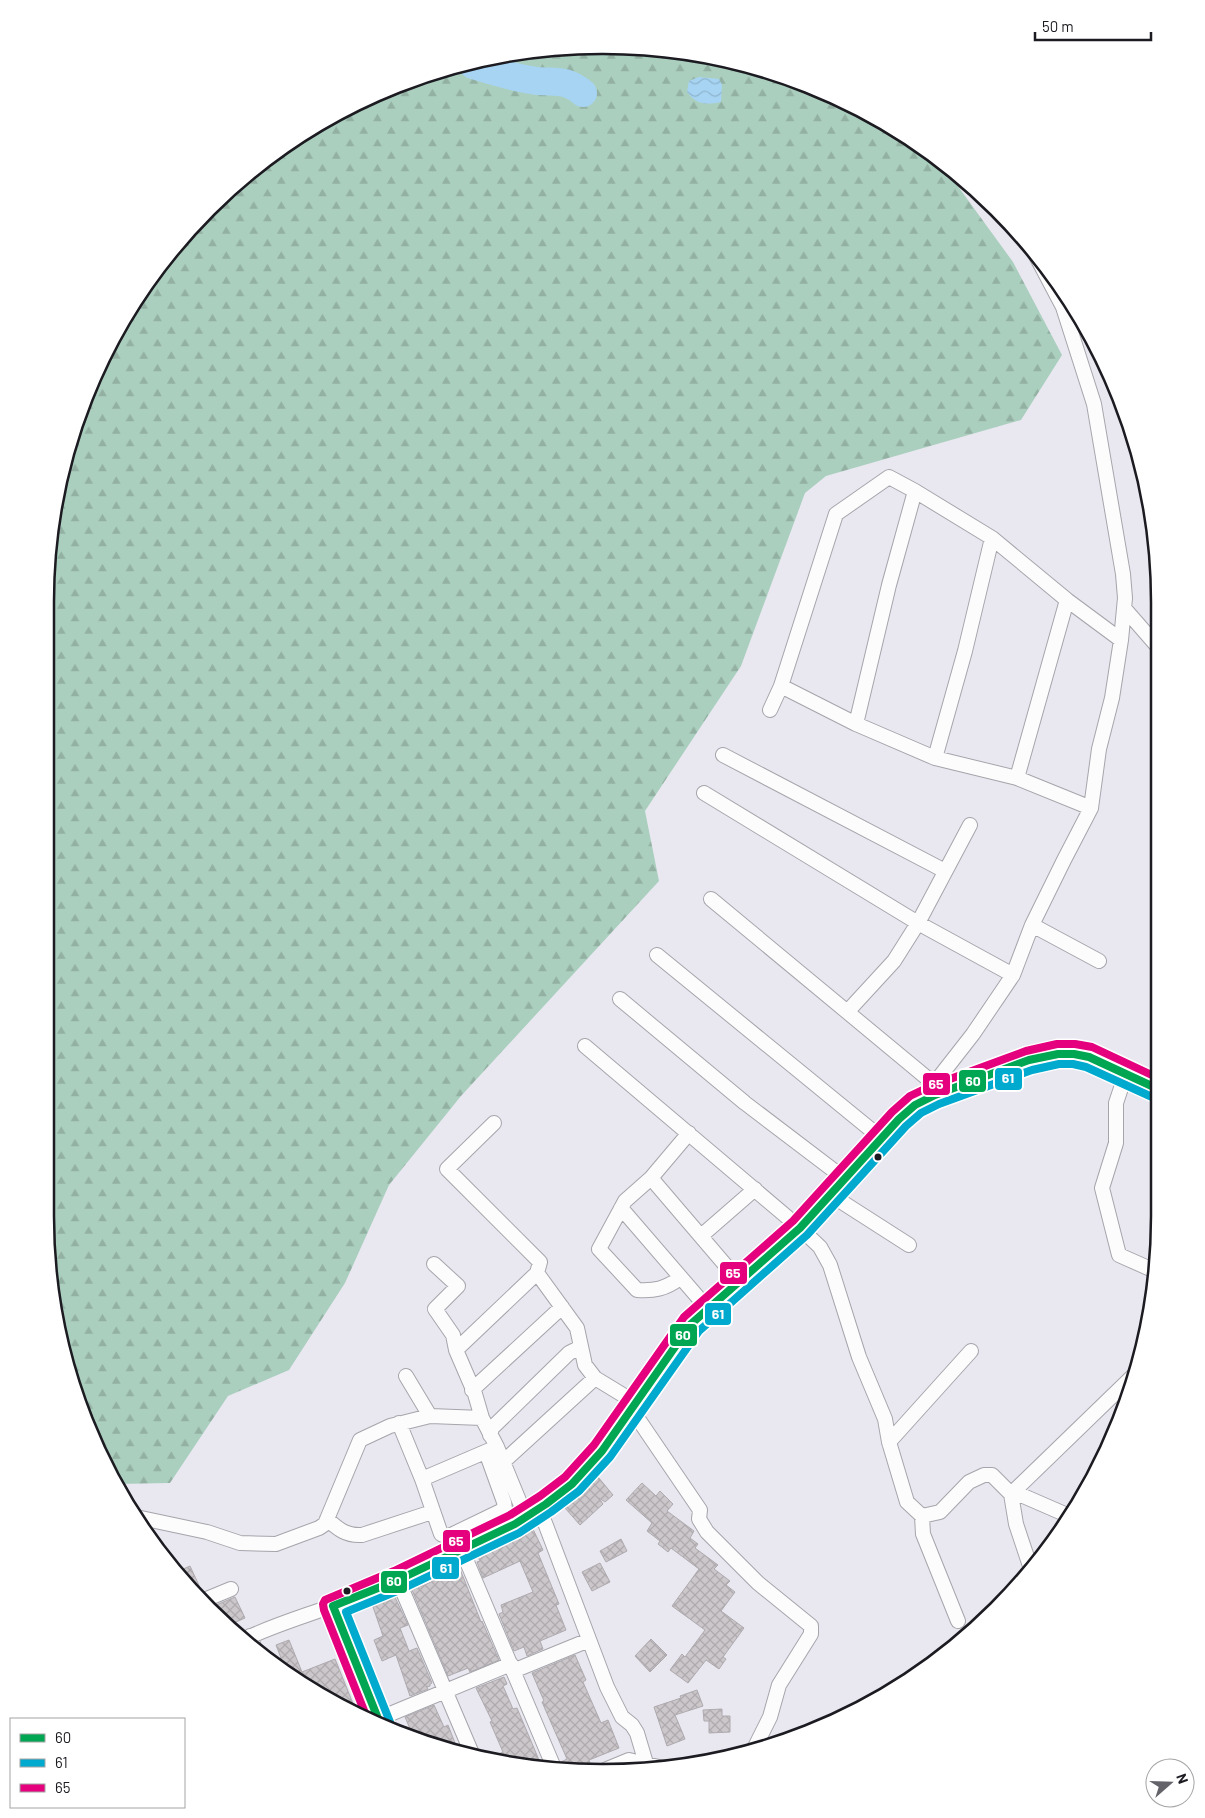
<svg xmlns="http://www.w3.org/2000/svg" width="1205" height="1818" font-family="Barlow,sans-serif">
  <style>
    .forest { fill: url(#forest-firs) }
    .water { fill: url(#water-waves) }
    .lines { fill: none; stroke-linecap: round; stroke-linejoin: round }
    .river { stroke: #a7d4f3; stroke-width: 28 }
    .building { fill: url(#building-cross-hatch); stroke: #aeaaae }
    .street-casing { stroke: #a5a5ab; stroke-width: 16 }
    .street { stroke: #fcfcfd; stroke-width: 14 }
    .bus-1-casing { stroke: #fff; stroke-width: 11 }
    .bus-2-casing { stroke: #fff; stroke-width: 11 }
    .bus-3-casing { stroke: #fff; stroke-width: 11 }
    .bus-1 { stroke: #00a651; stroke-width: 8 }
    .bus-2 { stroke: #00a9ce; stroke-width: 8 }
    .bus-3 { stroke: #e5007d; stroke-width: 8 }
    .bus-dot { fill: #1c1b21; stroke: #fff; stroke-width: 2 }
    .rim { fill: none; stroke: #1c1b21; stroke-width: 2.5 }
    .line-badge { stroke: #fff; stroke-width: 2 }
    .badge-label { font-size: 14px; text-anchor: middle; font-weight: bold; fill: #fff }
  </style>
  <defs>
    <pattern id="forest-firs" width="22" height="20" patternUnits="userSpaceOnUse" patternTransform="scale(1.25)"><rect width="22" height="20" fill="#abcfbe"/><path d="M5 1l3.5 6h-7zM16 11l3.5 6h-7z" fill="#93b1a3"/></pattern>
    <pattern id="water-waves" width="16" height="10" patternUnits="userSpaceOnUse" patternTransform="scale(1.25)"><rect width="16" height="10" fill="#a7d4f3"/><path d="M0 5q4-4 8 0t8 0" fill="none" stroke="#8fb5d0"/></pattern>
    <pattern id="building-cross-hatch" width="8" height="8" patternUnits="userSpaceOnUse" patternTransform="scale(1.25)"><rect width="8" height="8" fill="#cbc7ca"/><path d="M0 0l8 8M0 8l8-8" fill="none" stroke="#aeaaad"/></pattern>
  </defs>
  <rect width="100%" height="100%" fill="#e9e8f1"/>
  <path class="forest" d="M566 46 676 50 782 75 852 106 941 163 1013 262 1062 355 1021 420 826 476 805 493 741 666 645 811 659 881 461 1096 389 1185 345 1283 289 1370 228 1396 170 1483 118 1484 74 1394 50 1289V529L64 458 102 356 184 235 263 160 356 102 458 64Z"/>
  <path class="water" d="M699 77 719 79 722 85 721 102C705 105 697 105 687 92L689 81Z"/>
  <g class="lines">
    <path class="river" d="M473 65C492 71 511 77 531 80 553 84 564 77 583 93"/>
  </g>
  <path class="building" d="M598 1477 613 1495 605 1502 599 1498 603 1504 580 1525 565 1508Z
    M642 1483 656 1496 660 1491 673 1504 667 1511 694 1531 690 1538 698 1544 695 1548 718 1565 714 1569 730 1581 726 1585 735 1592 721 1611 744 1628 723 1657 726 1659 719 1669 706 1660 688 1683 670 1670 682 1654 685 1657 705 1630 672 1606 699 1569 671 1548 668 1552 658 1544 660 1541 647 1531 652 1523 626 1500Z
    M532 1527 543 1550 538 1553 559 1604 556 1605 566 1630 540 1641 543 1649 527 1656 524 1647 514 1651 499 1614 503 1612 501 1605 533 1592 520 1561 483 1578 477 1562 480 1561 478 1557 514 1541 512 1537Z
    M621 1539 627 1551 606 1562 600 1551Z
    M600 1563 610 1582 592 1591 582 1572Z
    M190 1566 202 1592 196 1595 177 1572Z
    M454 1568 455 1571 460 1569 481 1622 482 1621 499 1660 470 1672 468 1668 448 1676 412 1590 438 1579 436 1575Z
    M394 1595 408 1625 400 1628 409 1651 417 1648 432 1683 430 1684V1686L427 1687 428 1689 410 1696 396 1655 382 1661 374 1640 383 1636 372 1604Z
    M235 1597 245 1618 227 1626 207 1609Z
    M651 1639 667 1655 650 1672 635 1656Z
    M289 1640 302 1672 335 1659 356 1711 270 1662 281 1658 276 1645Z
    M575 1655 586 1680 583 1682 601 1723 608 1720 619 1748 589 1760 591 1766 577 1772H566L564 1771 561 1762 567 1759 542 1702 544 1701 532 1673Z
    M504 1677 507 1684 503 1686 513 1709 517 1708 539 1760 523 1766 485 1760 503 1752 490 1722 492 1721 476 1688Z
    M697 1690 703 1706 675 1715 685 1739 667 1746 654 1707 681 1698 680 1696Z
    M434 1705 444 1727 448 1725 455 1743 444 1747 414 1738 405 1717Z
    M722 1709V1716H730V1732L709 1733V1721H704L703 1710Z"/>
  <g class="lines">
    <defs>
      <path id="street" d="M1124 608 1158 647
        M770 710 781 686
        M856 724 889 585 915 491
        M723 755 945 871
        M935 758 965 651 992 538
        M1017 778 1067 600
        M704 793 918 923 1013 975
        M1091 808 1017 778 935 758 856 724 781 686 836 514 889 477 915 491 992 538 1067 600 1121 640
        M711 899 939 1088
        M1032 925 1099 961
        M657 955 881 1138
        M620 999 745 1103 845 1179
        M848 1011 894 961 918 923 970 825
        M585 1046 800 1228 820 1247 830 1265 859 1357 885 1419 889 1442 907 1502 922 1516 940 1512 969 1482 984 1475H992L1011 1494 1021 1495 1067 1515
        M1126 1073 1116 1103V1143L1102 1188 1119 1255 1155 1271
        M917 1100 941 1075 973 1034 1013 975 1032 925 1064 860 1091 808 1099 749 1112 698 1121 640 1125 598 1123 574 1094 404 1063 307 1034 252
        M494 1123 447 1169 540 1262 537 1273 577 1328 585 1365 595 1378 636 1403
        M651 1178 739 1281
        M831 1195 909 1245
        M621 1208 708 1309
        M701 1236 755 1189
        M434 1264 458 1286 435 1309 453 1335 456 1350 475 1394 482 1418 497 1447 520 1503 534 1513 545 1523 607 1687 622 1717 632 1725 637 1733 648 1770
        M680 1278C665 1289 655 1291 637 1290L599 1249 625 1201 651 1178 689 1133
        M456 1350 537 1273
        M406 1376 430 1416
        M472 1390 562 1307
        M632 1410 700 1510 699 1519 707 1532 758 1583 811 1626V1634L779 1685 770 1717 753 1751
        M399 1423 422 1479 441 1534 447 1537 505 1509 504 1502 486 1452
        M490 1435 492 1428 569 1353 581 1347
        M889 1442 971 1351
        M503 1462 595 1378
        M422 1479 492 1449
        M922 1516 923 1534 958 1621
        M136 1519 141 1518 207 1532 240 1543 276 1544 319 1528 325 1524 360 1440 390 1426 430 1416 482 1418
        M327 1519C338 1529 346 1536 362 1535L432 1512
        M462 1550 555 1770
        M1031 1569 1016 1524 1011 1494 1135 1374
        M398 1580 473 1756
        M202 1601 231 1589
        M333 1606 381 1726
        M250 1636 256 1652
        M243 1640C271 1626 302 1617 332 1606 368 1592 404 1577 440 1560 504 1531 556 1507 602 1451L691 1324 800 1228 831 1195 899 1119 915 1105 935 1095 971 1081 1029 1060 1058 1054H1074L1089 1057 1109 1065 1156 1088
        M513 1671 589 1640
        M378 1719 511 1664
        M600 1772 629 1760 663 1768"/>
    </defs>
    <use href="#street" class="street-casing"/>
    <use href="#street" class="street"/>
    <defs>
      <path id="bus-1" d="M381 1726 333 1606 398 1580 515 1524 546 1504 572 1484 602 1451 691 1324 800 1228 899 1119 915 1105 935 1095 1029 1060 1058 1054H1074L1089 1057 1156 1088"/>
      <path id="bus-2" d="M390 1722 346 1612 402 1589 519 1533 551 1512 579 1491 610 1457 699 1331 807 1235 906 1126 921 1113 939 1104 1032 1070 1059 1064H1073L1086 1067 1152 1097"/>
      <path id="bus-3" d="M367 1718 324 1610 323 1604 325 1600 394 1571 510 1515 540 1496 565 1477 594 1445 684 1317 793 1221 892 1112 910 1096 931 1086 1026 1051 1057 1044H1075L1092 1047 1156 1077"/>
    </defs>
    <use href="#bus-1" class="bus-1-casing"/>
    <use href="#bus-2" class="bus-2-casing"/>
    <use href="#bus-3" class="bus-3-casing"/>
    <use href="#bus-1" class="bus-1"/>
    <use href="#bus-2" class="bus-2"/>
    <use href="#bus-3" class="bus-3"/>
  </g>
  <g class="bus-dot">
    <circle cx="878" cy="1157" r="4.5"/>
    <circle cx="347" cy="1591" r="4.5"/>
  </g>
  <path d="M0 0H1205V1818H0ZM602 54H603A548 548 0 0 1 1151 602V1216A548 548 0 0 1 603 1764H602A548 548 0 0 1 54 1216V602A548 548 0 0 1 602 54Z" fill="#fff" fill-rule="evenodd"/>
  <path class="rim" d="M602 54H603A548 548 0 0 1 1151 602V1216A548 548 0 0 1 603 1764H602A548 548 0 0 1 54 1216V602A548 548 0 0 1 602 54Z"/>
  <g class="line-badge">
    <rect x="994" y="1067" width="29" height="24" rx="5" fill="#00a9ce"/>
    <rect x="958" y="1069" width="29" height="24" rx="5" fill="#00a651"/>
    <rect x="922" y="1072" width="29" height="24" rx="5" fill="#e5007d"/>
    <rect x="719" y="1261" width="29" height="24" rx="5" fill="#e5007d"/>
    <rect x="704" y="1302" width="28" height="24" rx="5" fill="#00a9ce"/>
    <rect x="669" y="1323" width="29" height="24" rx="5" fill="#00a651"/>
    <rect x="442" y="1529" width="29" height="24" rx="5" fill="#e5007d"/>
    <rect x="431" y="1556" width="29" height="24" rx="5" fill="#00a9ce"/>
    <rect x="380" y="1570" width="28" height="24" rx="5" fill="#00a651"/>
  </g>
  <g class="badge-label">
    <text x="1008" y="1083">61</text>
    <text x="973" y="1086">60</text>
    <text x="936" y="1089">65</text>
    <text x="733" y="1278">65</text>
    <text x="718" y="1319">61</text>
    <text x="683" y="1340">60</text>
    <text x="456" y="1546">65</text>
    <text x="446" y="1573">61</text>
    <text x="394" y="1586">60</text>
  </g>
  <rect x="10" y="1718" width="175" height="90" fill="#ffffff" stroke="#a4a4a6"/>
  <rect x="20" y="1734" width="25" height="8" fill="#00a651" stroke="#a4a4a6"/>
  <text x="55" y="1743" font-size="15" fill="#1c1b21">60</text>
  <rect x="20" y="1759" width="25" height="8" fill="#00a9ce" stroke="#a4a4a6"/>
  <text x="55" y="1768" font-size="15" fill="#1c1b21">61</text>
  <rect x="20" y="1784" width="25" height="8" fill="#e5007d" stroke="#a4a4a6"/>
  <text x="55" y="1793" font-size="15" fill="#1c1b21">65</text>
  <g transform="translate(1170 1783) rotate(70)"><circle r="24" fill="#ffffff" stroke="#a4a4a6"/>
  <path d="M0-4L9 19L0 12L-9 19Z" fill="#64636a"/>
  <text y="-8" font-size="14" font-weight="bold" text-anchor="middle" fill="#1c1b21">N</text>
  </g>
  <path d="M1035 32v8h116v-8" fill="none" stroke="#1c1b21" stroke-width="2.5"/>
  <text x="1042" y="32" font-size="15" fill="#1c1b21" stroke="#ffffff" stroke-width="4" paint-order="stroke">50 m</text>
</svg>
